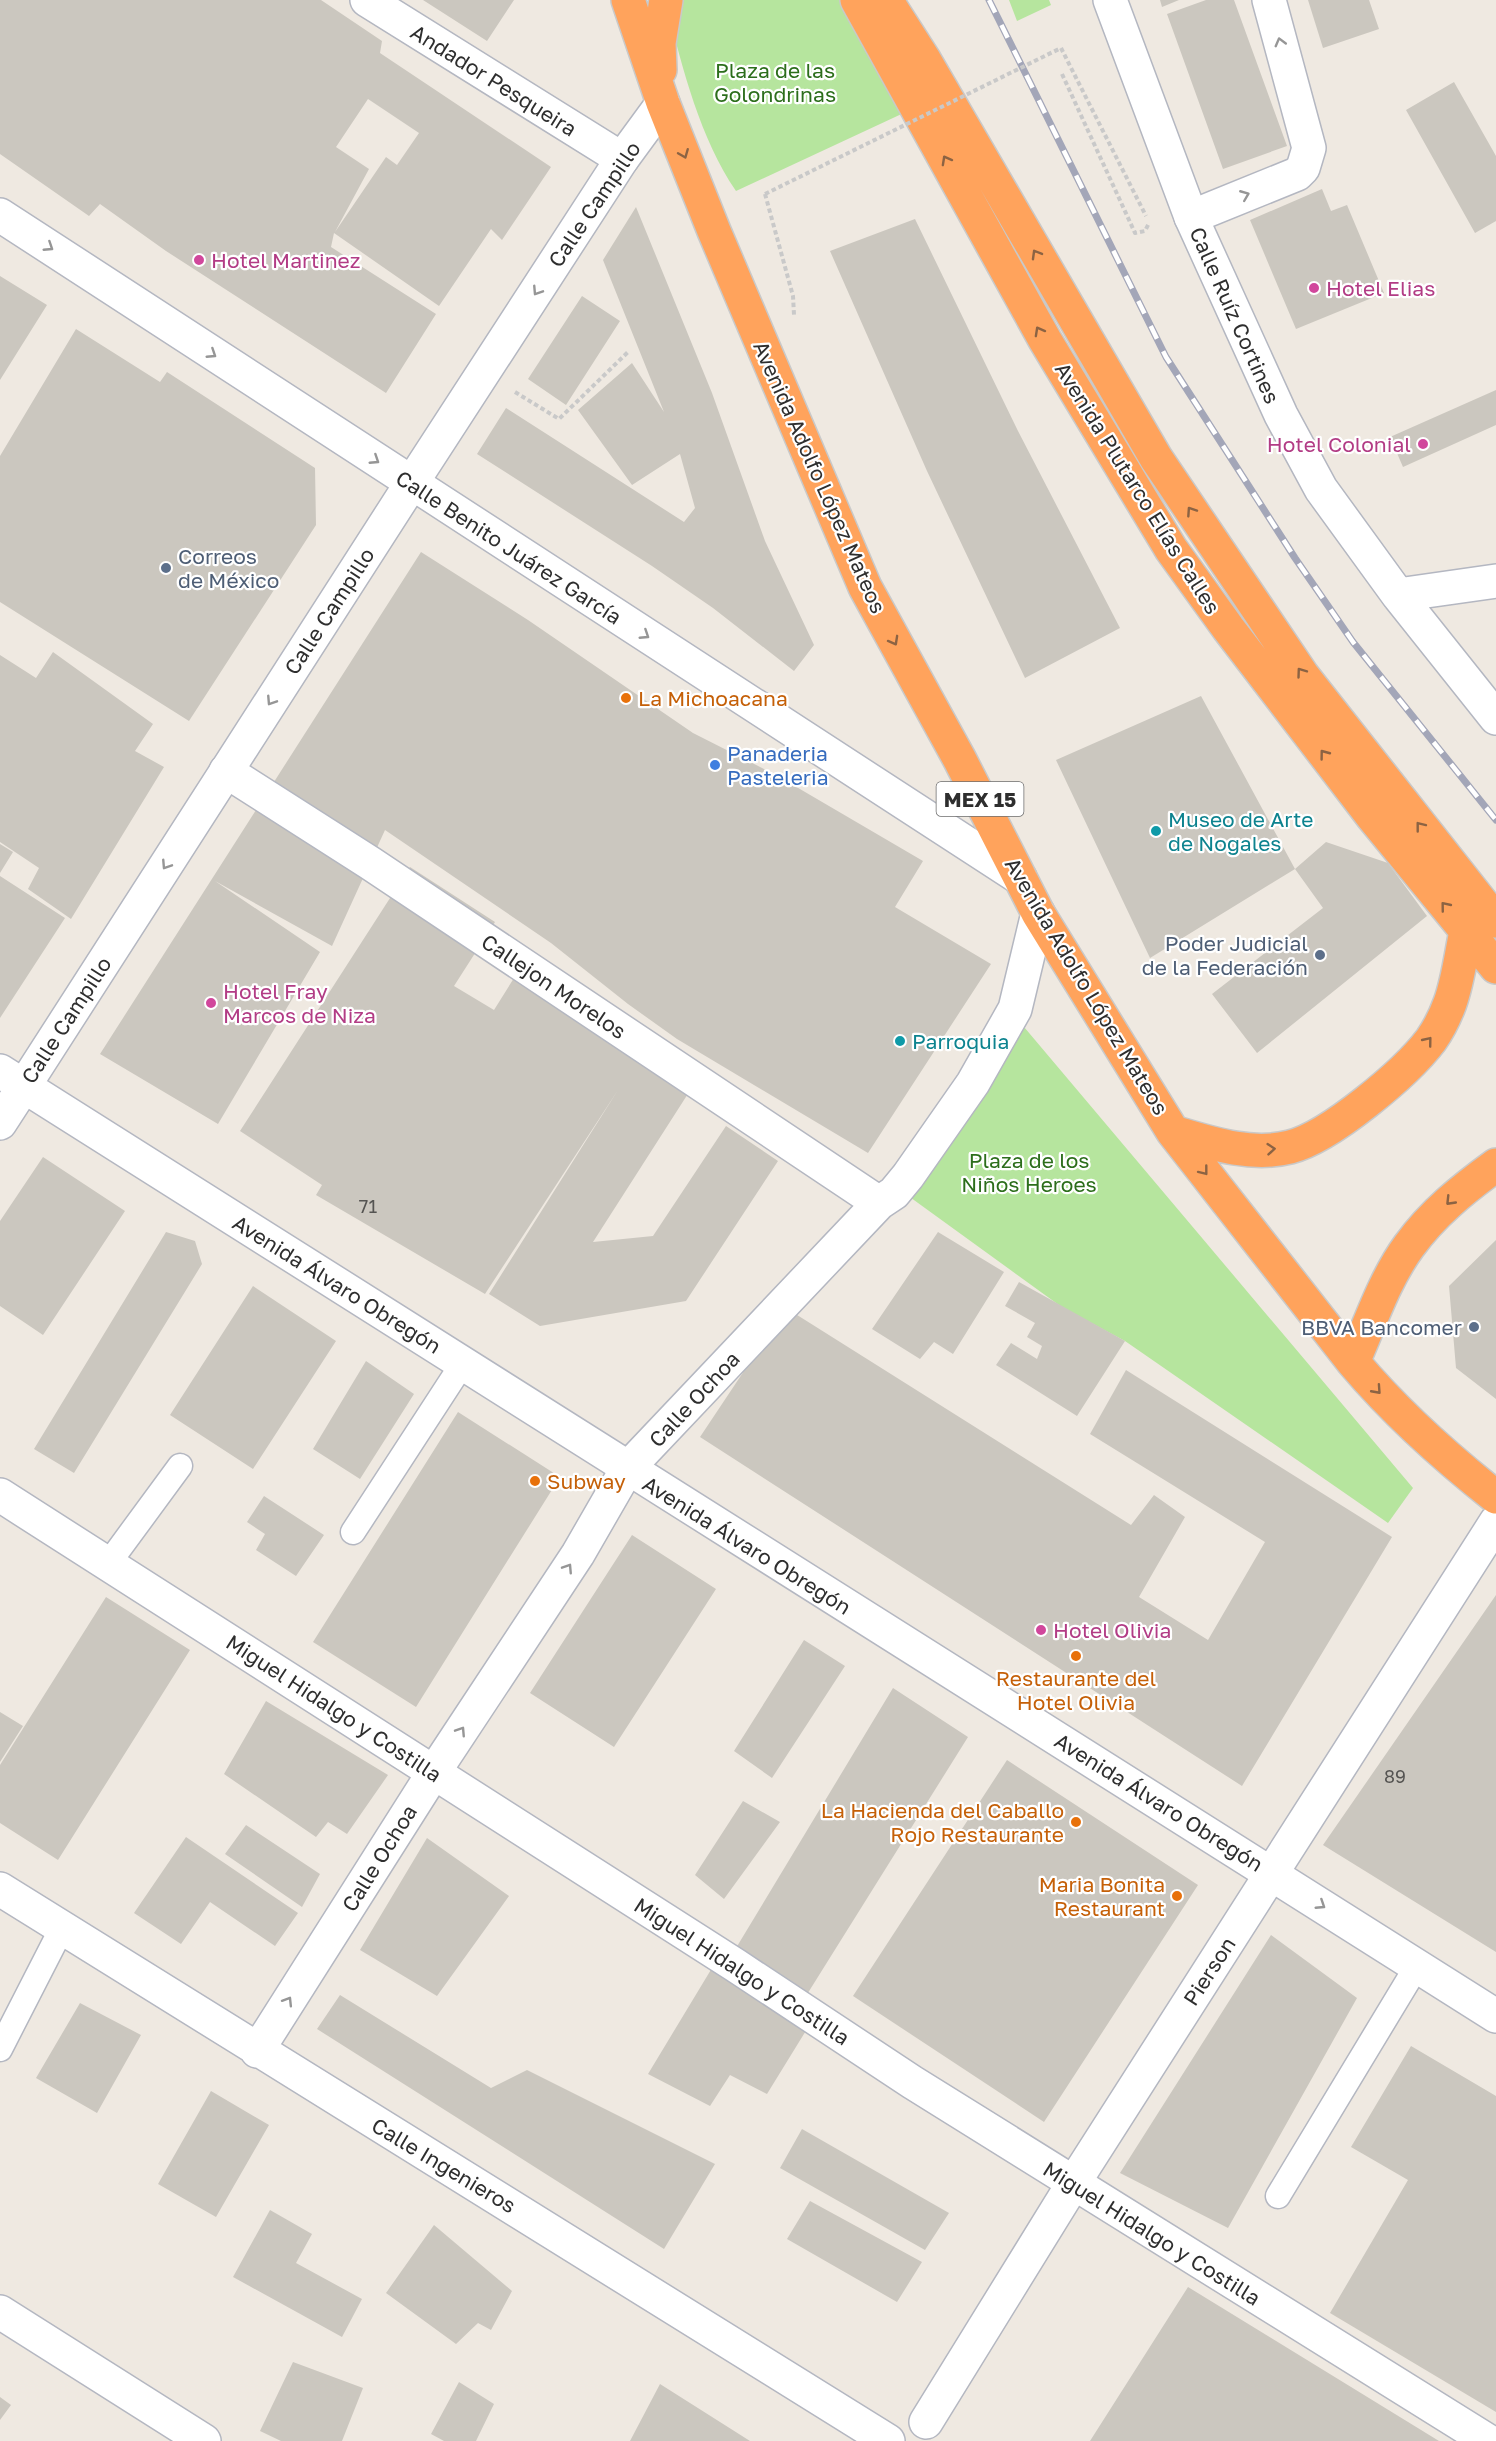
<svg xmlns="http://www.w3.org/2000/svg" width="1496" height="2441" font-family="'Golos Text',sans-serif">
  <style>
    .green { fill: #b6e59e }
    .building { fill: #cbc7bf; fill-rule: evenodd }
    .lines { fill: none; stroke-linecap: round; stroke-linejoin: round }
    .lane-casing { stroke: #b4b7c1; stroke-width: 27 }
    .street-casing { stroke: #b4b7c1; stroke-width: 36 }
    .secondary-casing { stroke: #b4b7c1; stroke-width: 36 }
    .highway-casing { stroke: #c9c9c9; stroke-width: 36 }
    .path { stroke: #c9c9c9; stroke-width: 4; stroke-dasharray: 4.5 3; stroke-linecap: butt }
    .lane { stroke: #fff; stroke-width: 24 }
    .street { stroke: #fff; stroke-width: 33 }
    .secondary { stroke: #fff; stroke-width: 33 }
    .highway { stroke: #ffa35c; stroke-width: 33 }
    .rail-casing { stroke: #a3a6b8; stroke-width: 7 }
    .rail { stroke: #fff; stroke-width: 4.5; stroke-dasharray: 14; stroke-linecap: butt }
    .path-bridge { stroke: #c9c9c9; stroke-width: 4; stroke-dasharray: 4.5 3; stroke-linecap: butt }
    .oneway { stroke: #969696 }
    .oneway2 { stroke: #8c6343 }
    .hotel-dot { fill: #d1479c; stroke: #fff; stroke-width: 2 }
    .service-dot { fill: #5c6f8a; stroke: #fff; stroke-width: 2 }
    .food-dot { fill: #e8710a; stroke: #fff; stroke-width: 2 }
    .shop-dot { fill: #3f7fe0; stroke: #fff; stroke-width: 2 }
    .culture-dot { fill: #0f9aa8; stroke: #fff; stroke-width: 2 }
    .labels { text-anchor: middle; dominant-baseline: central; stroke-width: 4.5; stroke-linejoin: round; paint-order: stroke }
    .number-label { font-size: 18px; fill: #555452 }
    .shield { fill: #fff; stroke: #6d6d6d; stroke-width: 1.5 }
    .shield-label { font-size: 20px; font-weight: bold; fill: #2e2e2e }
    .park-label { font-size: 21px; fill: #2c6e1b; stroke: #fff }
    .street-label { font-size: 21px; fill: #2e2e2e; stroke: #fff }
    .hotel-label { font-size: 21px; fill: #b23c85; stroke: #fff; text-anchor: start }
    .service-label { font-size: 21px; fill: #4e5e75; stroke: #fff; text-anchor: end }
    .food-label { font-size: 21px; fill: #c56008; stroke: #fff; text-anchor: start }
    .shop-label { font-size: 21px; fill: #366cbe; stroke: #fff; text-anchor: start }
    .culture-label { font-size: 21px; fill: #0d838f; stroke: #fff; text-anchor: start }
  </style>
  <rect width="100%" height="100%" fill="#efe9e1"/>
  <path class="green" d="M671 0H849L908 111 736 191C700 138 683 70 667 8Z
    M1009 0H1049L1051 5 1017 21Z
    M1019 1021 1413 1488 1388 1523 1125 1341 1063 1308 907 1195Z"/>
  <path class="building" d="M0 0H321L382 41 380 53 551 167 502 240 491 229 439 306 334 233 331 247 436 314 386 393 166 251 100 204 89 216 0 154ZM368 99 419 133 397 165 386 157 335 232 369 169 336 147Z
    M423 0H514L487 41Z
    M1160 0H1179L1162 7Z
    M1206 0H1234L1287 146 1223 169 1167 14Z
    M1308 0H1369L1379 29 1323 48Z
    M1454 82 1496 156V221L1475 233 1406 110Z
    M1322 189 1331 211 1347 205 1384 293 1296 329 1250 220Z
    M636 207 712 393 765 541 814 645 794 671 713 608 652 566 477 454 506 408 684 522 695 508 680 454 632 485 578 410 632 363 664 412 603 260Z
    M915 219 1018 431 1120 628 1025 678 927 471 830 251Z
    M0 276 47 305 0 380Z
    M582 296 620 321 566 405 528 379Z
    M76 329 160 382 167 372 315 468 316 525 189 721 0 602V456Z
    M1496 390V425L1403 467 1390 437Z
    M421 552 528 620 693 733 776 775 923 861 895 907 991 964 868 1153 677 1039 628 1004 551 943 385 830 332 946 215 881 320 952 218 1124 100 1054Z
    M53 652 153 724 135 751 164 767 71 919 28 889 39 868 0 842V655L36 678Z
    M1201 696 1295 869 1150 958 1056 760Z
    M1326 842 1388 863 1427 916 1257 1053 1212 994 1323 908 1295 869Z
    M0 844 13 852 0 873Z
    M410 867 495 922 454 986 494 1010 519 970 700 1075 593 1242 653 1236 726 1126 778 1161 686 1301 540 1326 489 1294 618 1090 485 1294 316 1195 322 1185 240 1131Z
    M0 876 65 918 0 1018Z
    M43 1157 125 1211 43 1335 0 1306V1221Z
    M166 1232 195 1241 202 1264 74 1473 34 1449Z
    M938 1232 1004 1272 953 1354 934 1342 920 1359 872 1329Z
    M1496 1240V1399L1456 1368 1449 1286Z
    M1019 1282 1125 1341 1077 1416 996 1365 1011 1343 1037 1359 1042 1346 1027 1337 1035 1323 1005 1306Z
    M253 1286 336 1341 253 1469 170 1415Z
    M786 1308 1131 1525 1154 1495 1185 1517 1139 1597 1208 1640 1265 1542 1090 1434 1126 1370 1392 1537 1242 1786 700 1437Z
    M366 1361 414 1394 360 1479 313 1449Z
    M458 1412 560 1477 416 1707 313 1642Z
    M264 1496 324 1535 296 1576 256 1550 265 1534 247 1522Z
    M632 1535 716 1589 614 1747 530 1693Z
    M1496 1595V1952L1323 1845Z
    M106 1597 190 1650 58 1860 0 1823V1765Z
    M804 1640 845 1666 772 1778 734 1751Z
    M893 1688 968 1737 806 1996 733 1953Z
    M266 1701 388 1775 347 1834 328 1822 316 1837 224 1774Z
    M0 1712 23 1726 0 1762Z
    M1007 1760 1198 1885 1044 2122 853 1996Z
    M743 1801 780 1822 724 1899 695 1875Z
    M246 1825 320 1874 302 1907 225 1854Z
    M186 1837 298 1913 275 1946 210 1902 181 1944 134 1913Z
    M427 1838 509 1896 437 1996 360 1950Z
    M1271 1935 1357 1998 1228 2228 1120 2173Z
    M712 1968 807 2029 767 2094 730 2075 710 2106 648 2074Z
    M340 1995 491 2088 527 2070 715 2164 664 2249 317 2029Z
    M80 2003 141 2035 97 2113 36 2078Z
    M1411 2046 1496 2096V2412L1330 2313 1408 2180 1351 2147Z
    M211 2091 269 2125 216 2217 158 2184Z
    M802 2129 949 2213 925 2250 780 2168Z
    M810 2201 922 2262 897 2302 787 2239Z
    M270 2210 312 2234 296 2263 362 2299 342 2337 233 2277Z
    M434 2225 512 2291 491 2330 478 2323 456 2344 386 2293Z
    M1188 2287 1439 2441H1090Z
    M293 2362 363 2388 342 2441H281L260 2431Z
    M459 2382 494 2404 476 2441H444L431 2434Z
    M660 2384 750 2441H630Z
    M0 2397 11 2405 0 2420Z"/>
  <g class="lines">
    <defs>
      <path id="lane" d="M353 1532 463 1363
        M108 1564 180 1466
        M0 2049 62 1928
        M1278 2196 1417 1966"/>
      <path id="street" d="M367 0 622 159
        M0 215 1020 878
        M1191 217 1297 174 1303 168 1309 148 1269 0
        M226 771 370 863 879 1203
        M0 1123 24 1086
        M0 1495 735 1965 912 2082 1488 2441
        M0 1889 888 2441
        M257 2051 434 1772 578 1554 627 1469 879 1203 894 1193 908 1176 973 1083 1015 1009 1038 913
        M0 2312 204 2441
        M926 2422 1073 2184 1496 1522"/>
      <path id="secondary" d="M1110 0 1191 217 1281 415 1321 489 1398 595 1496 718
        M1398 595 1496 581
        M0 1071 1496 2016
        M24 1086 411 484 622 159 663 103"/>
      <path id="highway" d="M628 0 663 103 714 231 865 587 960 760 1038 913 1173 1132 1353 1362C1396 1413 1444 1456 1496 1497
        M857 0 1045 340 1171 549 1228 628 1372 816 1496 967
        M886 0 925 61 1156 458 1303 676 1496 921
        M660 70 659 43 666 0
        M1173 1132C1210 1143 1251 1157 1290 1147 1330 1137 1406 1073 1431 1040 1438 1030 1446 1014 1450 1003 1458 981 1461 955 1466 931
        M1353 1362C1370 1324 1384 1280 1409 1246 1433 1213 1463 1189 1496 1165"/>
    </defs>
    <use href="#lane" class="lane-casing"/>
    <use href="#street" class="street-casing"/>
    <use href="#secondary" class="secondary-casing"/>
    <use href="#highway" class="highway-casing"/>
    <path class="path" d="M1061 48 1146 216
      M1062 74 1135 233 1145 231 1149 223
      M765 194 793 296 794 315
      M515 392 559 419 628 352"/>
    <use href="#lane" class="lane"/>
    <use href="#street" class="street"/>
    <use href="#secondary" class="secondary"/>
    <use href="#highway" class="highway"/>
    <defs>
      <path id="rail" d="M989 0 1166 357 1295 558 1353 642 1496 820"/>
    </defs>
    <use href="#rail" class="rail-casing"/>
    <use href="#rail" class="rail"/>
    <path class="path-bridge" d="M765 194 1061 48"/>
  </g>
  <defs><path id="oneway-chevron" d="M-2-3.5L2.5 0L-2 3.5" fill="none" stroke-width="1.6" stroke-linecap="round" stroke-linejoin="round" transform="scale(1.5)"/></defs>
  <g class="oneway">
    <use href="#oneway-chevron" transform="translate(1280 42) rotate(-105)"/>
    <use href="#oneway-chevron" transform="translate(1245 195) rotate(-22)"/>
    <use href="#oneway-chevron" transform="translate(49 247) rotate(33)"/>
    <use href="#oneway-chevron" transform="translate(537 291) rotate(123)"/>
    <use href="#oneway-chevron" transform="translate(212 354) rotate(33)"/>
    <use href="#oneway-chevron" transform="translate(375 460) rotate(33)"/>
    <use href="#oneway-chevron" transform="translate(645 635) rotate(33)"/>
    <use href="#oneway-chevron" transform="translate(271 701) rotate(123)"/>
    <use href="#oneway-chevron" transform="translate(166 865) rotate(123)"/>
    <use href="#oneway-chevron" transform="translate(568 1568) rotate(-57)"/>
    <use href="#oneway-chevron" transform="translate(461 1731) rotate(-57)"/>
    <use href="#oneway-chevron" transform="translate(1321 1905) rotate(33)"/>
    <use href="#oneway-chevron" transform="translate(288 2001) rotate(-58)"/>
  </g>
  <g class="oneway2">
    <use href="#oneway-chevron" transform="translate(684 154) rotate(68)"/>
    <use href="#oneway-chevron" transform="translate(946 160) rotate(-119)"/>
    <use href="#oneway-chevron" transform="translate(1036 254) rotate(-120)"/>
    <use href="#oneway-chevron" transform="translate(1039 331) rotate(-119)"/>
    <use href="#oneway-chevron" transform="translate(1191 511) rotate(-124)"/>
    <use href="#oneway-chevron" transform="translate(894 641) rotate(61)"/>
    <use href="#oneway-chevron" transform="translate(1301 672) rotate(-126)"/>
    <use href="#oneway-chevron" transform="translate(1324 754) rotate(-127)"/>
    <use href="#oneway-chevron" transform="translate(1420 826) rotate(-128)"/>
    <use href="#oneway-chevron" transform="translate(1445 906) rotate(-129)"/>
    <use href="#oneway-chevron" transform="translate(1428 1041) rotate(-51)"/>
    <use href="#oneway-chevron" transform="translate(1271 1149) rotate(-5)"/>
    <use href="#oneway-chevron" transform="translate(1204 1171) rotate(52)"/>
    <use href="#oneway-chevron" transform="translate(1450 1201) rotate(134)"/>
    <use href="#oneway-chevron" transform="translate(1377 1390) rotate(48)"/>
  </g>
  <g class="hotel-dot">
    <circle cx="199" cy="260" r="6"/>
    <circle cx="1314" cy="288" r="6"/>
    <circle cx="1423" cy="444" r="6"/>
    <circle cx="211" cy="1003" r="6"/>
    <circle cx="1041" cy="1630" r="6"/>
  </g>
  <g class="service-dot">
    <circle cx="166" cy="568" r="6"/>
    <circle cx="1320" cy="955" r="6"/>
    <circle cx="1474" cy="1327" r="6"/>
  </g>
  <g class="food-dot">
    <circle cx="626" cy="698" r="6"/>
    <circle cx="535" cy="1481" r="6"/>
    <circle cx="1076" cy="1656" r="6"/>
    <circle cx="1076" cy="1822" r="6"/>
    <circle cx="1177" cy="1896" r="6"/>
  </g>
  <circle class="shop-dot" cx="715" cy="765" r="6"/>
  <g class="culture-dot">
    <circle cx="1156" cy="831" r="6"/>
    <circle cx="900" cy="1041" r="6"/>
  </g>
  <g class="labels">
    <g class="number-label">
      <text x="368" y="1206">71</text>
      <text x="1395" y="1776">89</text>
    </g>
    <rect class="shield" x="936.5" y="782" width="87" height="34" rx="4.5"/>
    <g class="shield-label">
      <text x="980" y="799">MEX 15</text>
    </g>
    <g class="park-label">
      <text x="775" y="70">Plaza de las<tspan x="775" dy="24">Golondrinas</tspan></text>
      <text x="1029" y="1160">Plaza de los<tspan x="1029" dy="24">Niños Heroes</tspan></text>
    </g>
    <g class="street-label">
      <text transform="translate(494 80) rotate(32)">Andador Pesqueira</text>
      <text transform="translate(594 204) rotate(-56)">Calle Campillo</text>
      <text transform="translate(1235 315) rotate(66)">Calle Ruíz Cortines</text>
      <text transform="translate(820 477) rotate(66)">Avenida Adolfo López Mateos</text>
      <text transform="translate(1138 488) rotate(58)">Avenida Plutarco Elías Calles</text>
      <text transform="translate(509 547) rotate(33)">Calle Benito Juárez García</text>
      <text transform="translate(329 611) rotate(-57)">Calle Campillo</text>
      <text transform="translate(554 986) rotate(34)">Callejon Morelos</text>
      <text transform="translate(1087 986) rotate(59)">Avenida Adolfo López Mateos</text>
      <text transform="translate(66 1020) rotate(-57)">Calle Campillo</text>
      <text transform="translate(337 1284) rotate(32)">Avenida Álvaro Obregón</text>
      <text transform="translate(694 1399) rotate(-47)">Calle Ochoa</text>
      <text transform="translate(747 1545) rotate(32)">Avenida Álvaro Obregón</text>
      <text transform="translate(334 1708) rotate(33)">Miguel Hidalgo y Costilla</text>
      <text transform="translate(1159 1802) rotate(32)">Avenida Álvaro Obregón</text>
      <text transform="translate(379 1858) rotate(-58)">Calle Ochoa</text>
      <text transform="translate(742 1971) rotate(33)">Miguel Hidalgo y Costilla</text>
      <text transform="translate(1209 1971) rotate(-57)">Pierson</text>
      <text transform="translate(444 2165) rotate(31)">Calle Ingenieros</text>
      <text transform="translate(1152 2233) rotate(32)">Miguel Hidalgo y Costilla</text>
    </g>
    <g class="hotel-label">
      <text x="211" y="260">Hotel Martinez</text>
      <text x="1326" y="288">Hotel Elias</text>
      <text x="1411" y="444" text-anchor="end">Hotel Colonial</text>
      <text x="223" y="991">Hotel Fray<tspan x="223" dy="24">Marcos de Niza</tspan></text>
      <text x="1053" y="1630">Hotel Olivia</text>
    </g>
    <g class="service-label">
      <text x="178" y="556" text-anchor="start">Correos<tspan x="178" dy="24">de México</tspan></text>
      <text x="1308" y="943">Poder Judicial<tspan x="1308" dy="24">de la Federación</tspan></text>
      <text x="1462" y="1327">BBVA Bancomer</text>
    </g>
    <g class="food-label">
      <text x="638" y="698">La Michoacana</text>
      <text x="547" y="1481">Subway</text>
      <text x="1076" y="1678" text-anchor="middle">Restaurante del<tspan x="1076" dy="24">Hotel Olivia</tspan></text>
      <text x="1064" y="1810" text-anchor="end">La Hacienda del Caballo<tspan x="1064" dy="24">Rojo Restaurante</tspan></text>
      <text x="1165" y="1884" text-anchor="end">Maria Bonita<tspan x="1165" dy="24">Restaurant</tspan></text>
    </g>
    <g class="shop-label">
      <text x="727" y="753">Panaderia<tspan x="727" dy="24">Pasteleria</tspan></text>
    </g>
    <g class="culture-label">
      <text x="1168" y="819">Museo de Arte<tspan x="1168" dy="24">de Nogales</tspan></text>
      <text x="912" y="1041">Parroquia</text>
    </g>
  </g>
</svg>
